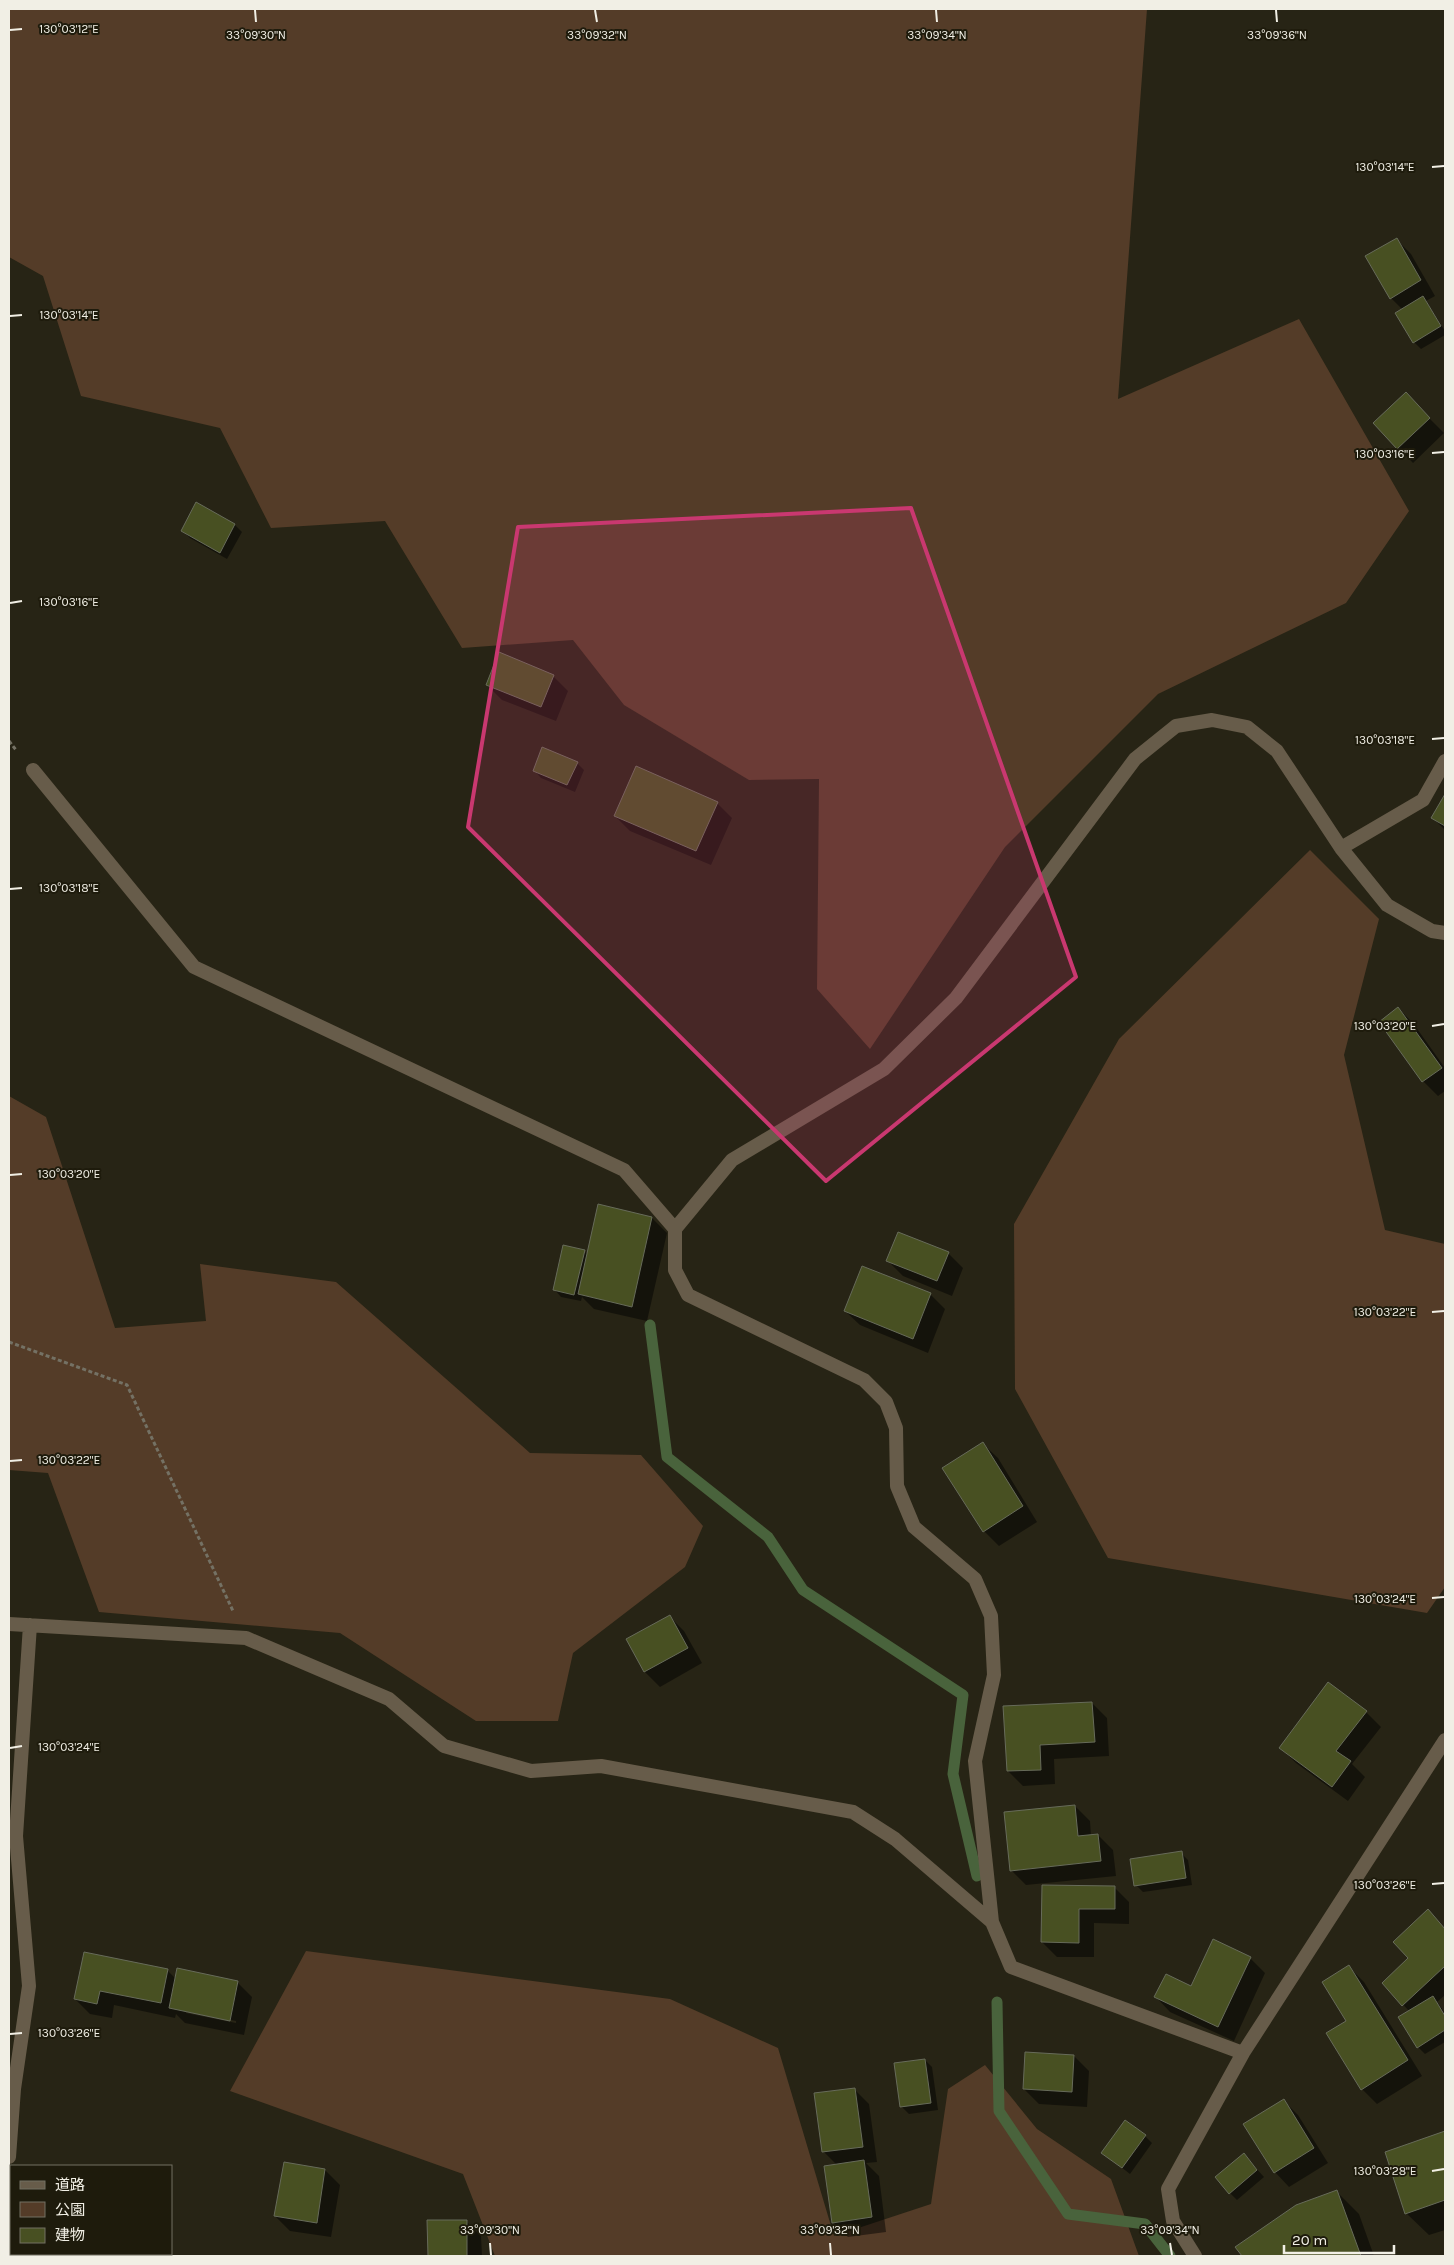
<svg xmlns="http://www.w3.org/2000/svg" width="1454" height="2265" font-family="Karla,'Noto Sans JP',sans-serif">
  <style>
    .green { fill: #543c28 }
    .shadow { fill: #0007; fill-rule: evenodd }
    .lines { fill: none; stroke-linecap: round; stroke-linejoin: round }
    .stream { stroke: #49633c; stroke-width: 11 }
    .building { fill: #485022; stroke: #676b5a }
    .path { stroke: #747164; stroke-width: 3; stroke-dasharray: 4 2.5; stroke-linecap: butt }
    .minor { stroke: #675c4a; stroke-width: 14 }
    .marked { fill: #c93870; fill-opacity: 0.2; stroke: #c93870; stroke-width: 4; stroke-linejoin: round }
    .ticks { fill: none; stroke: #f1efe5; stroke-width: 2 }
    .ticks-label { font-size: 12px; text-anchor: middle; fill: #f1efe5; stroke: #1e1b0c; stroke-width: 4; stroke-linejoin: round; paint-order: stroke }
  </style>
  <rect width="100%" height="100%" fill="#272415"/>
  <path class="green" d="M9 9H1147L1118 399 1299 319 1409 511 1346 603 1158 694 1005 847 870 1049 817 989 819 779 749 780 624 705 573 640 462 648 385 521 271 528 220 428 81 396 43 276 9 257Z
    M1310 850 1379 919 1344 1055 1385 1230 1445 1244V1587L1427 1613 1108 1558 1015 1389 1014 1224 1119 1039Z
    M9 1096 46 1117 115 1328 206 1321 200 1264 336 1282 530 1453 641 1455 703 1526 685 1567 573 1653 558 1721H476L340 1633 99 1612 48 1473 9 1470Z
    M306 1951 670 1999 778 2048 834 2236 931 2204 948 2089 985 2065 1037 2129 1111 2179 1139 2256H495L463 2174 230 2091Z"/>
  <path class="shadow" d="M1396 239 1411 254 1435 296 1426 301 1445 331V335L1421 349 1414 342 1403 310 1391 298Z
    M1420 409 1444 433 1413 463 1375 423Z
    M235 525 242 532 227 559 190 538 183 531Z
    M553 676 568 691 556 721 502 700 487 685Z
    M577 763 584 770 575 792 541 778 534 770Z
    M1445 797V830L1433 818Z
    M717 803 732 818 711 865 630 831 615 816Z
    M1398 1008 1413 1023 1445 1068V1091L1438 1096 1423 1081Z
    M652 1218 667 1233 647 1321 594 1309 582 1297 581 1301 561 1297 554 1289 584 1251 588 1255Z
    M948 1253 963 1268 952 1296 903 1276 888 1261Z
    M930 1294 945 1309 928 1353 860 1325 845 1311Z
    M983 1444 998 1458 1037 1522 999 1546 984 1531 944 1468Z
    M669 1616 684 1631 702 1663 660 1687 645 1672 627 1639Z
    M1092 1703 1107 1718 1109 1756 1054 1759 1055 1784 1023 1786 1008 1771Z
    M1366 1712 1381 1727 1352 1764 1365 1777 1348 1801 1296 1763 1281 1748Z
    M1075 1806 1090 1821 1091 1836 1098 1835 1113 1850 1116 1876 1026 1885 1011 1870Z
    M1181 1853 1188 1860 1192 1885 1143 1892 1136 1885Z
    M1043 1886 1114 1887 1129 1902V1924L1094 1923V1957H1057L1042 1942Z
    M1428 1911 1445 1929V1995L1437 2002 1445 2013V2042L1425 2054 1418 2047 1409 2011 1383 1983 1410 1958Z
    M85 1953 167 1970 176 1979 237 1982 252 1997 244 2035 185 2023 176 2014 175 2018 114 2005 112 2018 90 2014 75 1999ZM186 2010 236 2021V2023L186 2013Z
    M1250 1958 1265 1973 1234 2041 1170 2012 1156 1997 1192 1988Z
    M1349 1967 1364 1982 1422 2076 1377 2104 1362 2089 1348 2021Z
    M1074 2056 1089 2071 1087 2107 1039 2104 1024 2089Z
    M925 2060 932 2067 938 2110 909 2114 902 2107Z
    M854 2089 869 2104 877 2162 866 2163 879 2176 886 2232 848 2237 833 2222 837 2165 824 2152Z
    M1283 2100 1298 2115 1328 2163 1289 2187 1275 2172Z
    M1445 2133V2230L1429 2235 1406 2213 1386 2152Z
    M1145 2136 1152 2143 1130 2174 1103 2153Z
    M1244 2155 1264 2177 1237 2200 1230 2193Z
    M325 2170 340 2185 331 2237 290 2231 275 2216Z
    M1337 2192 1359 2214 1374 2256H1244L1237 2247Z
    M428 2221H466L481 2236 482 2256H429Z"/>
  <g class="lines">
    <path class="stream" d="M650 1325 667 1457 768 1537 803 1590 963 1695 953 1774 977 1876
      M997 2002 999 2111 1068 2214 1145 2224 1170 2256"/>
  </g>
  <path class="building" d="M1397 238 1421 280 1390 299 1365 256Z
    M1423 296 1441 326 1413 343 1395 313Z
    M1406 392 1430 418 1397 449 1373 423Z
    M196 502 235 524 220 553 181 531Z
    M499 652 554 675 541 707 486 685Z
    M542 747 578 762 567 785 533 771Z
    M636 766 718 802 696 851 614 816Z
    M1445 794V826L1431 818Z
    M1398 1007 1442 1068 1422 1082 1379 1022Z
    M598 1204 652 1217 632 1307 578 1294Z
    M898 1232 949 1252 937 1281 886 1261Z
    M563 1245 585 1250 574 1295 553 1290Z
    M862 1266 931 1293 913 1339 844 1311Z
    M983 1442 1023 1506 983 1532 942 1468Z
    M670 1615 688 1648 644 1672 626 1639Z
    M1328 1682 1367 1711 1336 1751 1351 1761 1332 1787 1279 1748Z
    M1092 1702 1095 1742 1040 1745 1041 1770 1007 1771 1003 1706Z
    M1075 1805 1078 1836 1098 1834 1101 1861 1010 1871 1004 1812Z
    M1182 1851 1186 1878 1134 1886 1130 1859Z
    M1042 1885 1115 1886V1909H1079V1943L1041 1942Z
    M1428 1909 1445 1929V1966L1402 2006 1382 1983 1408 1958 1393 1942Z
    M1213 1939 1251 1957 1218 2027 1154 1997 1166 1974 1191 1986Z
    M84 1952 168 1969 161 2003 100 1991 97 2004 74 1999Z
    M1349 1965 1408 2060 1361 2090 1326 2033 1346 2021 1322 1982Z
    M177 1968 238 1981 230 2021 169 2008Z
    M1433 1996 1445 2016V2030L1417 2048 1398 2017Z
    M1025 2052 1074 2055 1072 2092 1023 2089Z
    M925 2059 931 2103 900 2107 894 2063Z
    M855 2088 863 2147 822 2152 814 2093Z
    M1284 2099 1314 2148 1274 2173 1243 2124Z
    M1125 2120 1146 2135 1122 2168 1101 2153Z
    M1445 2131V2200L1405 2214 1385 2152Z
    M1244 2153 1257 2170 1229 2194 1215 2177Z
    M864 2160 872 2217 832 2223 824 2166Z
    M284 2162 325 2169 317 2223 274 2216Z
    M1337 2190 1361 2256H1242L1235 2247 1296 2205Z
    M427 2220H467V2256H428Z"/>
  <g class="lines">
    <path class="path" d="M9 741 16 750
      M9 1342 127 1385 233 1611"/>
    <path class="minor" d="M33 770 194 967 624 1170 675 1229
      M1341 848 1423 800 1445 761
      M9 1624 246 1638 389 1699 444 1746 531 1771 601 1766 853 1812 895 1839 992 1922
      M1243 2053 1011 1967 992 1922 975 1761 994 1675 991 1616 975 1579 914 1527 897 1486 896 1428 886 1402 864 1380 688 1295 675 1270V1229L732 1160 884 1069 956 998 1135 759 1176 726 1212 720 1247 727 1277 751 1341 848 1387 905 1432 931 1445 933
      M9 2157 14 2089 29 1986 16 1836 30 1625
      M1195 2256 1173 2221 1168 2189 1243 2053 1445 1740"/>
  </g>
  <path class="marked" d="M911 508 1076 977 826 1181 468 827 518 527Z"/>
  <path class="ticks" d="M255 10 256 22M595 10 597 22M936 10 937 22M1276 10 1277 22M10 30 22 29M1432 167 1444 166M10 316 22 315M1432 453 1444 452M10 603 22 601M1432 739 1444 738M10 889 22 888M1432 1026 1444 1024M10 1175 22 1174M1432 1312 1444 1311M10 1461 22 1460M1432 1598 1444 1597M10 1748 22 1746M1432 1884 1444 1883M10 2034 22 2033M1432 2171 1444 2169M490 2243 491 2255M830 2243 831 2255M1170 2243 1172 2255"/>
  <g class="ticks-label">
    <text x="69" y="33">130°03'12"E</text>
    <text x="256" y="39">33°09'30"N</text>
    <text x="597" y="39">33°09'32"N</text>
    <text x="937" y="39">33°09'34"N</text>
    <text x="1277" y="39">33°09'36"N</text>
    <text x="1385" y="171">130°03'14"E</text>
    <text x="69" y="319">130°03'14"E</text>
    <text x="1385" y="458">130°03'16"E</text>
    <text x="69" y="606">130°03'16"E</text>
    <text x="1385" y="744">130°03'18"E</text>
    <text x="69" y="892">130°03'18"E</text>
    <text x="1385" y="1030">130°03'20"E</text>
    <text x="69" y="1178">130°03'20"E</text>
    <text x="1385" y="1316">130°03'22"E</text>
    <text x="69" y="1464">130°03'22"E</text>
    <text x="1385" y="1603">130°03'24"E</text>
    <text x="69" y="1751">130°03'24"E</text>
    <text x="1385" y="1889">130°03'26"E</text>
    <text x="69" y="2037">130°03'26"E</text>
    <text x="1385" y="2175">130°03'28"E</text>
    <text x="490" y="2234">33°09'30"N</text>
    <text x="830" y="2234">33°09'32"N</text>
    <text x="1170" y="2234">33°09'34"N</text>
  </g>
  <rect width="1454" height="2265" fill="none" stroke="#f1efe5" stroke-width="20"/>
  <rect x="10" y="2165" width="162" height="90" fill="#1e1b0c" stroke="#727063"/>
  <rect x="20" y="2181" width="25" height="8" fill="#675c4a" stroke="#727063"/>
  <text x="55" y="2190" font-size="15" fill="#f1efe5">道路</text>
  <rect x="20" y="2202" width="25" height="15" fill="#543c28" stroke="#727063"/>
  <text x="55" y="2215" font-size="15" fill="#f1efe5">公園</text>
  <rect x="20" y="2228" width="25" height="15" fill="#485022" stroke="#727063"/>
  <text x="55" y="2240" font-size="15" fill="#f1efe5">建物</text>
  <path d="M1284 2245v8h110v-8" fill="none" stroke="#f1efe5" stroke-width="2.5"/>
  <text x="1292" y="2245" font-size="15" fill="#f1efe5" stroke="#1e1b0c" stroke-width="4" paint-order="stroke">20 m</text>
</svg>
